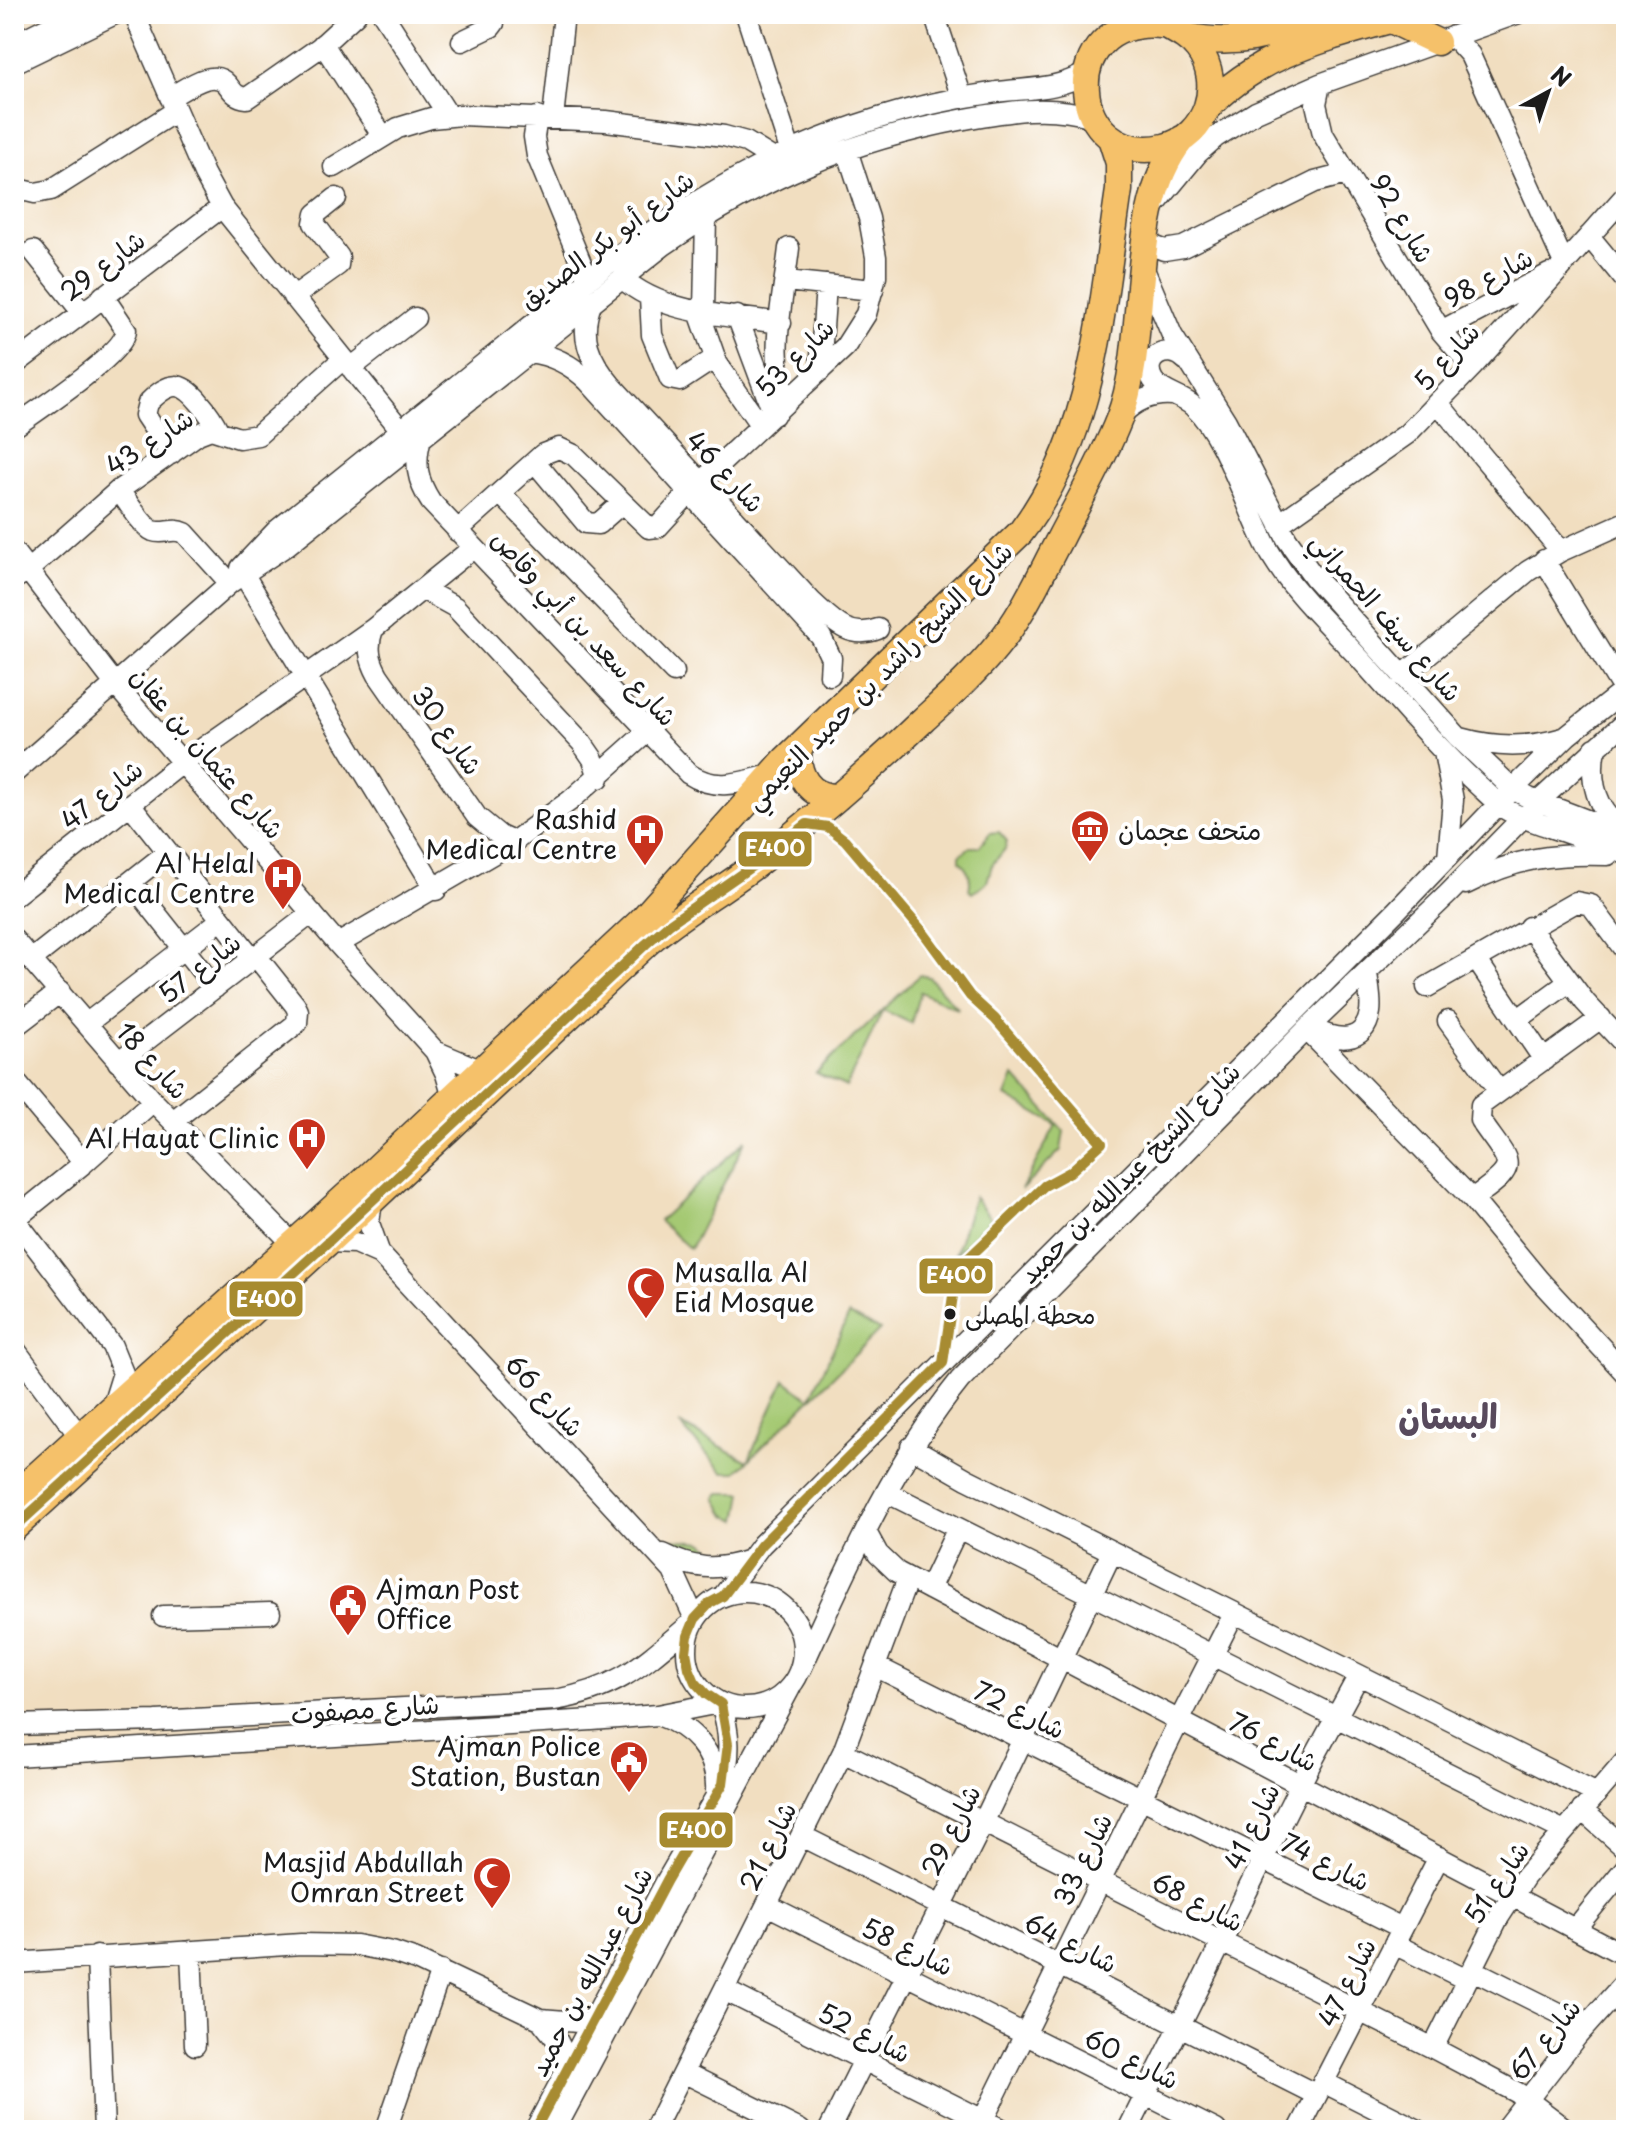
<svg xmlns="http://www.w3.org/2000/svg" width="1640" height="2144" font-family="'Playpen Sans','Playpen Sans Arabic',sans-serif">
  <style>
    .green { fill: #a5c973; stroke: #607248; stroke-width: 2 }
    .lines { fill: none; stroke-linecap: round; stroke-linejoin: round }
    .minor-casing { stroke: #3c3935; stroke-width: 23 }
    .major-casing { stroke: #3c3935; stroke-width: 29 }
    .minor { stroke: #fff; stroke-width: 20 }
    .major { stroke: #f5c16b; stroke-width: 26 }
    .bus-1-casing { stroke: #fff; stroke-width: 16 }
    .bus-1 { stroke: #a78b30; stroke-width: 10 }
    .bus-dot { fill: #1c1c1c; stroke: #fff; stroke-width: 3 }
    .labels { text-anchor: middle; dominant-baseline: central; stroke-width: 8; stroke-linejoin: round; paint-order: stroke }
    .bus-label { font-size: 24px; fill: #1c1c1c; stroke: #fff; text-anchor: start }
    .street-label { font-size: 26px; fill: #1c1c1c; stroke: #fff }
    .poi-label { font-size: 26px; fill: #1c1c1c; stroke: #fff; text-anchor: end }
    .district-label { font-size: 34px; font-weight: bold; fill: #584a5d; stroke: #fff }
    .line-badge { stroke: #fff; stroke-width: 3 }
    .badge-label { font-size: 22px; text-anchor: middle; font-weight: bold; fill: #fff }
  </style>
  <rect width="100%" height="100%" fill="#fff"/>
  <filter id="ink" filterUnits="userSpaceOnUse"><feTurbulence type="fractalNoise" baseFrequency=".0125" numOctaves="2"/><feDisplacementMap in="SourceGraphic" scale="16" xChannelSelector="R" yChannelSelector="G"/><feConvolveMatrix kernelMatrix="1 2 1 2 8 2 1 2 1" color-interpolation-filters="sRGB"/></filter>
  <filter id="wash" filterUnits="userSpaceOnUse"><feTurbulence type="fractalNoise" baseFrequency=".006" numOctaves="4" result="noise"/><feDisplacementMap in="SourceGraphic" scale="32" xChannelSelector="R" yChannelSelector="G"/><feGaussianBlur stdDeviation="1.8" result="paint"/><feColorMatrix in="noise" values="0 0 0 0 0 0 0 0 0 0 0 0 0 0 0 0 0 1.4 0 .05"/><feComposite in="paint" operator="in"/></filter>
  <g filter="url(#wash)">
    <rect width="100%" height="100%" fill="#f1dec0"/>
    <path class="green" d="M999 832 1007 841 1005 849 992 865 987 882 972 893 969 890C972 878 969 869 960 861V855L970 847H979L990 833Z
      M920 975 929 977 958 1009 920 992 911 1023 883 1010 846 1087 816 1073Z
      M1014 1076 1064 1131 1061 1150 1021 1190 1056 1125 1006 1096Z
      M746 1140 690 1249 659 1221Z
      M974 1197 991 1219 955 1255Z
      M849 1315 880 1330 737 1472H723L679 1424 748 1461 785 1380 810 1399Z
      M720 1493H743L738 1520 726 1515 716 1498Z
      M669 1539 703 1542 719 1555 692 1553Z"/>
  </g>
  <g filter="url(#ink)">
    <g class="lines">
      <defs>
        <path id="minor" d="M134 14 204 174 222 207 401 430
          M383 14 448 115
          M746 14 790 150
          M934 14 962 98
          M1453 36 1470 55 1564 263
          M462 41 491 27 494 23V14
          M14 44 74 14
          M323 44 382 135
          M14 63 115 14
          M1320 84 1316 104 1323 134 1441 331 1472 367
          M170 97C186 89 213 67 227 84 233 92 236 97 247 98L319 48 356 14
          M537 117 534 137 537 156 588 280
          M553 118 564 14
          M334 167 398 128 431 118 461 115 606 121 724 136 746 142 772 158
          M14 188 35 193 51 190 176 111
          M1155 205 1198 153 1216 137 1256 112 1320 84 1516 14
          M1589 236 1626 281
          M1146 243 1164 250 1183 247 1315 182 1346 174
          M33 251 82 312
          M1143 267 1172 335 1226 421 1287 539 1314 577 1458 737 1513 789 1529 798 1626 835
          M622 278C663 315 728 315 781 323
          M786 281 873 290
          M293 297 338 265 339 257 314 223 316 214 336 198
          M650 298 652 335 670 379 680 381 715 358
          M592 302C578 335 589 359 611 385L812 602C833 621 849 640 878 629
          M698 309 717 363 761 426
          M704 311 706 217
          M737 316 774 415
          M1441 331 1549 274
          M529 352C553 355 571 364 588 381L821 637 831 658 830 675
          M1186 360C1168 342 1140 358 1153 380 1161 393 1182 396 1193 406 1226 435 1247 511 1269 551 1292 592 1331 627 1363 662 1401 704 1437 748 1479 786 1488 794 1496 803 1507 810 1520 818 1537 822 1552 828 1577 836 1601 845 1626 854
          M14 365 222 207
          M351 368 415 318
          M820 371 826 285
          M787 402C767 359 784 295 789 248
          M1438 403 1561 551
          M1120 416C1135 401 1151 393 1173 395
          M14 427C36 411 126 353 126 330L103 296
          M421 438C414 462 417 481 431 502L689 774C716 792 742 782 771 775
          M171 454 145 415 148 403C170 381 181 380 200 403 207 411 213 419 218 430
          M535 462 586 523 598 524 622 503
          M701 482 845 347 866 314 876 276V257L869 218 847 150
          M119 490C126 500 143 527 153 531 164 535 173 527 185 533L230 583
          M500 493 674 672
          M1279 524 1407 434 1472 367 1626 195
          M457 531 543 454 559 448 574 455 649 528 658 527 689 493
          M14 552 115 684 338 944 435 1051 446 1074 453 1098
          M1544 560 1624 691
          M241 568 276 531 609 263C704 190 801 136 919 107 944 100 971 96 997 92 1029 88 1057 90 1086 73
          M244 575 436 890
          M14 579 27 571 119 490 198 434 211 429 239 438 258 435 343 359
          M424 590 455 607 582 743 593 759 599 778
          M373 629C367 646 369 659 378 675L477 817 500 836 513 842
          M1402 676 1528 571 1561 551 1626 522
          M1461 738C1496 748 1529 748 1563 738
          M1595 748C1589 780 1596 810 1623 830
          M1444 752 1453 800 1448 857
          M14 773 230 583 286 546 664 245C761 178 849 141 965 119 1008 111 1050 104 1092 117
          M130 804 253 959
          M131 882 215 988
          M1466 884C1516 858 1553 853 1608 855
          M14 896 182 763 373 629 473 548
          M1529 927 1585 1002 1626 1046
          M14 940 153 1101 293 1244
          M338 944 513 842 571 800 647 732
          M1476 959 1544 1060
          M31 960 168 852
          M1427 987 1576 902 1591 905 1626 952
          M1517 1020 1569 982
          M1448 1021 1499 1091
          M86 1024 221 920
          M14 1027 60 992
          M1313 1029C1335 1040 1365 1046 1370 1012 1372 1000 1368 985 1367 972
          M1307 1030 1472 1199 1539 1280 1626 1374
          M435 1051 482 1071
          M118 1062 312 913
          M14 1080 84 1163
          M173 1121 297 1023 298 1011 295 1005 256 956
          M1472 1199C1523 1163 1511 1166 1480 1120L1481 1105 1601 1018
          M372 1201 369 1223 380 1254 673 1571 695 1619
          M14 1218 112 1346 123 1373 113 1405
          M15 1219 84 1163 153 1101
          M328 1242 355 1243 380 1254
          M14 1348 80 1437
          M911 1447 967 1479 1597 1794
          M886 1492 1564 1831
          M866 1532 878 1554 897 1572 1626 1956
          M663 1554C692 1569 717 1571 747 1561
          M929 1589 958 1528
          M687 1650a58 58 0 1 1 116 0a58 58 0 1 1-116 0Z
          M723 1596 761 1545 1396 911 1513 789 1567 736 1626 689
          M163 1616 270 1613
          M877 1667 1402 1928
          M801 1669C847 1569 890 1467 960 1380L1309 1027 1448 894 1538 802 1626 721
          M658 1715C692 1727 718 1753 716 1791
          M14 1725 156 1721 555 1700C620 1689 644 1663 693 1622
          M843 1752 1433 2048 1518 2093 1567 2130
          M14 1756 592 1720 658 1715 719 1703
          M1582 1810 1626 1849
          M802 1836 1317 2095
          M767 1905 1216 2130
          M1575 1929 1626 1867
          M1394 1944 1467 1980
          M191 1951 195 2045
          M97 1956 104 2130
          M14 1963 301 1944 356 1945 392 1952 416 1960 540 2019 591 2023
          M1473 1970 1585 2026
          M724 1990 1003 2130
          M540 2019 557 2040 569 2064
          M1433 2048 1497 1920 1525 1877 1626 1760
          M683 2072 800 2130
          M1323 2082 1418 2130
          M1529 2100 1540 2130
          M386 2130 441 1971
          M535 2130 667 1880 723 1784C731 1756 730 1732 721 1704
          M555 2130 791 1686
          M654 2130 843 1752 908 1578
          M829 2130 983 1823 1112 1552
          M978 2130 1179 1721 1234 1613
          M1128 2130 1309 1767 1359 1675
          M1299 2130 1439 1857
          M1504 2130 1577 2036 1626 1981"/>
        <path id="major" d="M1148 14C1164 27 1185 32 1198 49 1224 83 1207 137 1164 147 1069 168 1052 16 1161 25
          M1391 20 1437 42
          M1186 36C1242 49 1283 31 1336 14
          M1207 109C1260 50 1337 36 1410 14
          M799 747C795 774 809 798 838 797
          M14 1496 363 1181 641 921 786 759 1021 532C1096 433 1101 308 1119 190V163L1111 138
          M14 1528 328 1242 646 944C681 913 722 891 759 862 816 817 871 770 923 720 948 697 974 674 996 647 1023 615 1040 575 1060 538 1080 499 1103 460 1119 419 1151 336 1125 208 1182 139"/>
      </defs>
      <use href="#minor" class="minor-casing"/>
      <use href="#major" class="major-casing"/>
      <use href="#minor" class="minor"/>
      <use href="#major" class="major"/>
      <defs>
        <path id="bus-1" d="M14 1528 328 1242 646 944 669 924 754 865 807 824 828 827 845 840 923 932 970 996 995 1019 1102 1143 1070 1172 1044 1186 957 1269 943 1363 761 1545 723 1596 710 1603 695 1619 688 1636 686 1652 689 1668 695 1682 706 1694 721 1704 728 1744 723 1784 667 1880 535 2130"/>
      </defs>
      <use href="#bus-1" class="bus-1-casing"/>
      <use href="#bus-1" class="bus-1"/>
    </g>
  </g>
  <defs>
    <symbol id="museum-pin" viewBox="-11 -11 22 30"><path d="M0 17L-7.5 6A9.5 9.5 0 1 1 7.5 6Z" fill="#c8321e" stroke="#fff"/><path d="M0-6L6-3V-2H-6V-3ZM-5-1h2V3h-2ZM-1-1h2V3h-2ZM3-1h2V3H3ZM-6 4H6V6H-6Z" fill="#fff"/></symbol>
    <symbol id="hospital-pin" viewBox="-11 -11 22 30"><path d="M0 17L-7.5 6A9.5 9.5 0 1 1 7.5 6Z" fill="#c8321e" stroke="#fff"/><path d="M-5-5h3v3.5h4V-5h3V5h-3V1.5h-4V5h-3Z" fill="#fff"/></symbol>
    <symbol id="mosque-pin" viewBox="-11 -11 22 30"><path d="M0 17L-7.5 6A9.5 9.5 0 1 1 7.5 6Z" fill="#c8321e" stroke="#fff"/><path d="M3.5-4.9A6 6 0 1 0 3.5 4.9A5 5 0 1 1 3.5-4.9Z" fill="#fff"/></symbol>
    <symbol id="civic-pin" viewBox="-11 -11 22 30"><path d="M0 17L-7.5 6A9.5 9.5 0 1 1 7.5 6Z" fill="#c8321e" stroke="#fff"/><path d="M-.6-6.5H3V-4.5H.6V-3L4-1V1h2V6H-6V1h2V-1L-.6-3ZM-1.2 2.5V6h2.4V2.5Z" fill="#fff"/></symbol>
  </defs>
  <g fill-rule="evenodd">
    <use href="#museum-pin" x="1068" y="807" width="44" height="60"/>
    <use href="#hospital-pin" x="623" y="811" width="44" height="60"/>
    <use href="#hospital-pin" x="261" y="855" width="44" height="60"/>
    <use href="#hospital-pin" x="285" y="1115" width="44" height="60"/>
    <use href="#mosque-pin" x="624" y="1264" width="44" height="60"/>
    <use href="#civic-pin" x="326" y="1581" width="44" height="60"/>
    <use href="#civic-pin" x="607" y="1738" width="44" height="60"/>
    <use href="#mosque-pin" x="470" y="1854" width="44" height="60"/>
  </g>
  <circle class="bus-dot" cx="950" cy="1314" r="7"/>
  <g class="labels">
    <g class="bus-label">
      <text x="965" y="1314">محطة المصلى</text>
    </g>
    <g class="street-label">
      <text transform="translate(1403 218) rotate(59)">شارع 92</text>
      <text transform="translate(606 239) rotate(-37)">شارع أبو بكر الصديق</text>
      <text transform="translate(102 265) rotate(-37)">شارع 29</text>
      <text transform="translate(1488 277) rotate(-28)">شارع 98</text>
      <text transform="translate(1446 356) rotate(-47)">شارع 5</text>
      <text transform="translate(794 357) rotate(-45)">شارع 53</text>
      <text transform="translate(149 441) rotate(-33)">شارع 43</text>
      <text transform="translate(726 471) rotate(47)">شارع 46</text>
      <text transform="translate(1387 616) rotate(49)">شارع سيف الحمراني</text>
      <text transform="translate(585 627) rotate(47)">شارع سعد بن أبي وقاص</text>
      <text transform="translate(878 675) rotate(-45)">شارع الشيخ راشد بن حميد النعيمي</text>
      <text transform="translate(448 730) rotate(55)">شارع 30</text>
      <text transform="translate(208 752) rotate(49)">شارع عثمان بن عفان</text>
      <text transform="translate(101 794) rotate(-38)">شارع 47</text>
      <text transform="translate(199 967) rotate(-38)">شارع 57</text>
      <text transform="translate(153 1060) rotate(48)">شارع 18</text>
      <text transform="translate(1129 1172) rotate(-45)">شارع الشيخ عبدالله بن حميد</text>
      <text transform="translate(545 1395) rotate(47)">شارع 66</text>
      <text transform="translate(365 1708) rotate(-4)">شارع مصفوت</text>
      <text transform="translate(1020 1709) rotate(26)">شارع 72</text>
      <text transform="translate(1274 1741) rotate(28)">شارع 76</text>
      <text transform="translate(1251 1826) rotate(-64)">شارع 41</text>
      <text transform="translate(950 1830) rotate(-63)">شارع 29</text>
      <text transform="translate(767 1846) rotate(-64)">شارع 21</text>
      <text transform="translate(1082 1859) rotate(-64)">شارع 33</text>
      <text transform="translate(1326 1861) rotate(27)">شارع 74</text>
      <text transform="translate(1496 1882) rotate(-56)">شارع 51</text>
      <text transform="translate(1198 1901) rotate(27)">شارع 68</text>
      <text transform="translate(1071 1942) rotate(27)">شارع 64</text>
      <text transform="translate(908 1946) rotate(26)">شارع 58</text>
      <text transform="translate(590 1971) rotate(-62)">شارع عبدالله بن حميد</text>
      <text transform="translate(1346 1982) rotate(-63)">شارع 47</text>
      <text transform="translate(865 2032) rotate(27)">شارع 52</text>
      <text transform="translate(1544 2039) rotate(-51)">شارع 67</text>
      <text transform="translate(1132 2058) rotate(27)">شارع 60</text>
    </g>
    <g class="poi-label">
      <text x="617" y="818">Rashid<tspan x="617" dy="30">Medical Centre</tspan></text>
      <text x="1118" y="829" text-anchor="start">متحف عجمان</text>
      <text x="255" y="862">Al Helal<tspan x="255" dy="30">Medical Centre</tspan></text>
      <text x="279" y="1137">Al Hayat Clinic</text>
      <text x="674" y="1271" text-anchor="start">Musalla Al<tspan x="674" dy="30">Eid Mosque</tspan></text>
      <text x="376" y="1588" text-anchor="start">Ajman Post<tspan x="376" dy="30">Office</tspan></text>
      <text x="601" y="1745">Ajman Police<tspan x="601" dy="30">Station, Bustan</tspan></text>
      <text x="464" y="1861">Masjid Abdullah<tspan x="464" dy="30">Omran Street</tspan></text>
    </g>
    <g class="district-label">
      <text x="1448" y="1415">البستان</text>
    </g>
  </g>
  <g class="line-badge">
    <rect x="737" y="830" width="76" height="38" rx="8" fill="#a78b30"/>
    <rect x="918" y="1257" width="76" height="38" rx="8" fill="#a78b30"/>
    <rect x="228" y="1280" width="76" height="38" rx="8" fill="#a78b30"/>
    <rect x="658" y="1811" width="76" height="38" rx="8" fill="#a78b30"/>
  </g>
  <g class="badge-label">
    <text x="775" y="856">E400</text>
    <text x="956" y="1283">E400</text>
    <text x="266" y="1307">E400</text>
    <text x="696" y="1838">E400</text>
  </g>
  <rect width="1640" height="2144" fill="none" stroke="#fff" stroke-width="48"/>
  <g transform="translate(1548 92) rotate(40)" stroke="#ffffff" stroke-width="6" paint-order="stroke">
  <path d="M0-6L14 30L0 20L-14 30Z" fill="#1c1c1c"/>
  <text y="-12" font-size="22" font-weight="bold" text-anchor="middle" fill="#1c1c1c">N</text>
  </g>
</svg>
